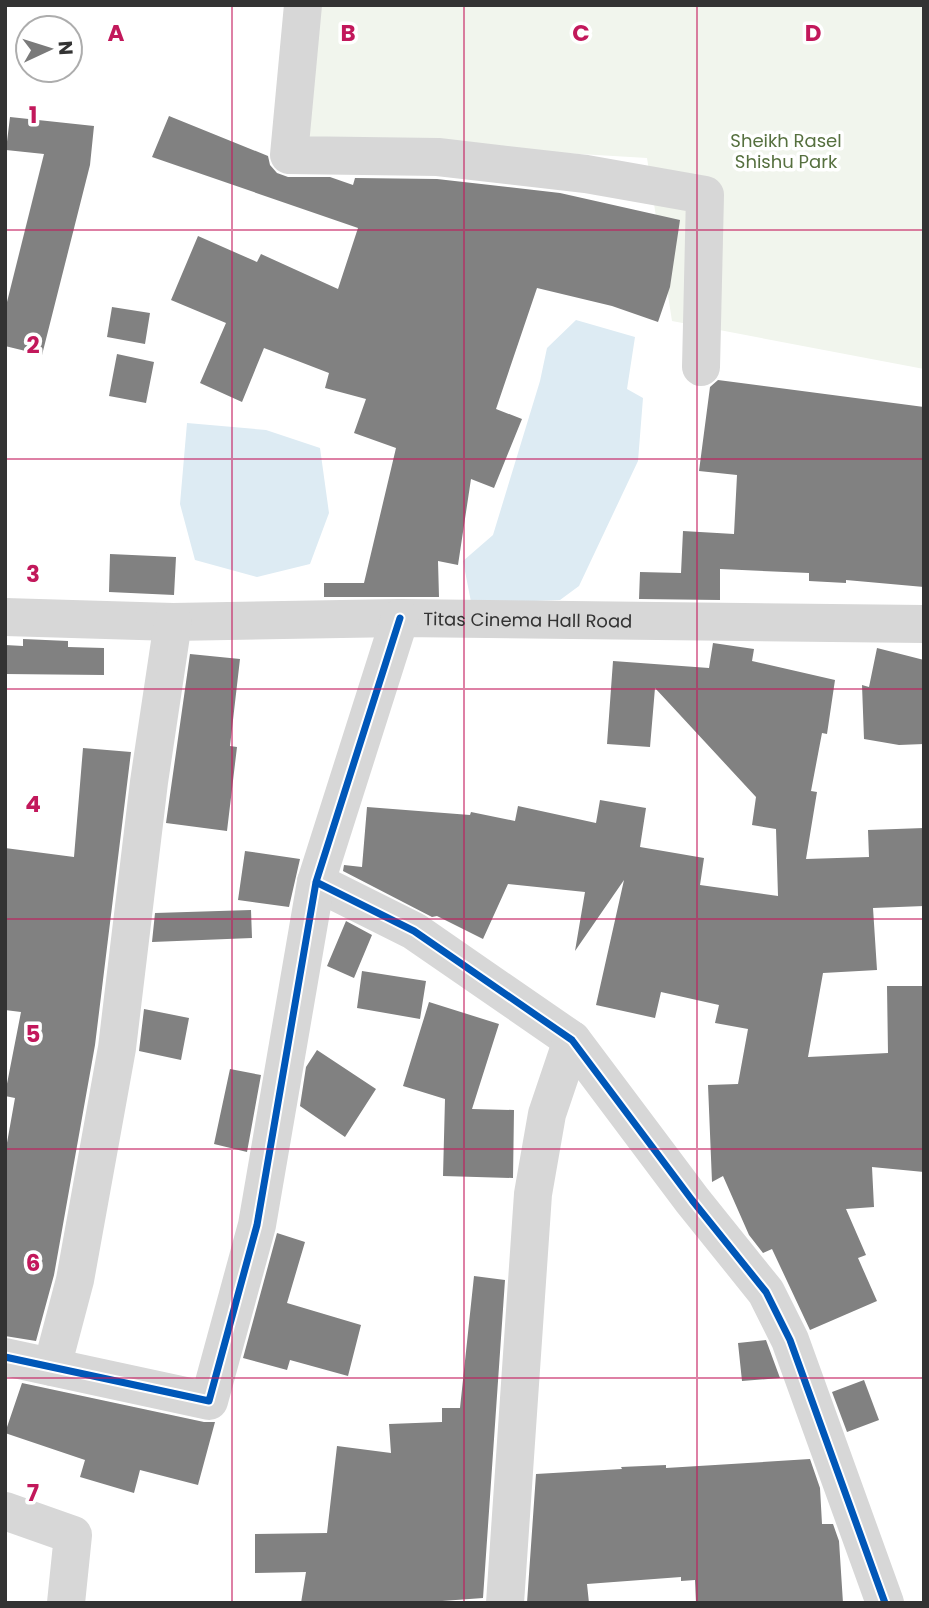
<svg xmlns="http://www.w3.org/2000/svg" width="929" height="1608" font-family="Poppins,sans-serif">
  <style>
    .green { fill: #f1f5ed }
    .water { fill: #ddebf3 }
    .building { fill: #818181 }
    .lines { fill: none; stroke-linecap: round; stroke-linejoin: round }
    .minor { stroke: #d7d7d7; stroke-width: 38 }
    .cycleway-casing { stroke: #fff; stroke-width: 11 }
    .cycleway { stroke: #0057b8; stroke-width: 7 }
    .grid { fill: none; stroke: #c2185b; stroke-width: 2; stroke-opacity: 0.55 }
    .labels { text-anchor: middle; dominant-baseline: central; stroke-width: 7; stroke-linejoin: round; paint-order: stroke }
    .park-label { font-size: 18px; fill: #56703f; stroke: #fff }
    .street-label { font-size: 18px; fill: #333; stroke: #fff }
    .grid-label { font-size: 23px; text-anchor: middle; font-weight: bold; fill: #c2185b; stroke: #fff; stroke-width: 7; stroke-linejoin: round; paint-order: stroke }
  </style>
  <rect width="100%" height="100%" fill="#fff"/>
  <path class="green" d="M321 5H924V369L672 321 647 158 309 138Z"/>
  <path class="water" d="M576 320 635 337 627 389 643 398 638 461 579 586 560 600 509 602 472 607 463 561 493 535 540 381 547 348Z
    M187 423 266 430 320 448 329 513 310 564 257 577 195 560 180 504Z"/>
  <path class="building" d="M169 116 268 156 270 165 277 173 288 177H330L353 185 355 178 437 179 560 193 680 220 670 287 658 322 612 306 537 288 496 409 522 419 494 488 471 479 458 565 438 561 439 597H324V583H364L396 448 354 433 366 399 325 388 329 373 264 348 242 402 200 383 226 323 171 300 198 236 257 262 261 254 338 289 358 228 152 157Z
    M10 117 94 126 90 165 42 355 5 346V310L44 154 6 150Z
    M112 307 150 313 145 344 107 337Z
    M117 354 154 362 146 403 109 396Z
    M718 380 924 407V587L846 580V583L809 581V573L720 569V600L639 599 640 572 681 573 683 531 734 534 737 475 699 471 710 387Z
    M110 554 176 557 174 595 109 592Z
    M23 639 68 641V647L104 648V675L5 674V645L23 646Z
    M713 643 754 649 752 661 835 680 827 734 822 733 811 791 817 792 806 859 869 857 868 830 924 828V906L873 908 877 970 823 973 808 1057 888 1053 887 986H924V1172L872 1167 874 1207 846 1209 866 1255 858 1258 877 1301 810 1330 772 1249 763 1253 749 1235 723 1176 712 1182 708 1085 738 1084 748 1029 715 1023 719 1005 661 992 655 1018 596 1005 624 880 575 951 585 892 508 884 483 939 437 916 432 917 343 871 344 865 362 867 367 807 470 815 471 812 515 821 518 806 596 823 600 800 646 808 640 847 704 858 700 885 778 896 776 829 752 825 756 797 655 688 650 747 607 744 613 661 709 668Z
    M877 648 924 660V744L899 745 864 739 862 685 869 687Z
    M190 654 240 659 230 746 237 747 227 831 166 823Z
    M83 748 131 752 95 1045 54 1275 36 1341 5 1336V1154L15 1098 5 1096V1094L21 1012 5 1010V848L74 857Z
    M245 851 300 859 289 907 238 900Z
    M251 910 252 938 152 942 155 913Z
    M346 921 372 935 354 978 327 966Z
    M362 971 426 981 420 1019 357 1008Z
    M429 1002 499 1024 472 1109 514 1110 513 1178 443 1176 445 1099 403 1086Z
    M144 1009 189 1018 181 1060 139 1051Z
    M317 1050 376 1089 345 1137 300 1106 306 1067Z
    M230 1069 261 1075 247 1152 214 1144Z
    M277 1233 305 1242 287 1303 361 1325 348 1376 290 1360 287 1370 243 1358Z
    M474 1276 505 1280 483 1598 415 1603H301L306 1572 255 1573V1534L327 1533 337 1446 391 1453 389 1424 442 1422V1408H460Z
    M766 1340 780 1378 742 1381 738 1343Z
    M864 1380 879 1420 847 1432 832 1392Z
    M22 1383 204 1422H215L198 1485 140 1470 134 1493 80 1477 85 1460 5 1433Z
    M810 1459 820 1488 822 1524H833L839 1541 843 1603H696L695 1580 681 1581V1577L587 1584 589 1603H527L536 1474 622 1469 621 1467 666 1465V1468Z"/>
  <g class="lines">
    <g class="minor">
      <path d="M303 5 289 155 438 157 586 174 705 195 701 367"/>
      <path id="s1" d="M5 617 173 622 400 618 924 624"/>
      <path d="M316 882 414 931 572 1040 692 1200 766 1292 790 1340 885 1603"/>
      <path d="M5 1357 209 1401 257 1225 316 882 400 618"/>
      <path d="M52 1367 75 1280 117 1048 149 782 173 622"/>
      <path d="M5 1511 73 1535 66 1603"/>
      <path d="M505 1603 533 1194 547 1114 572 1040"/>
    </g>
    <defs>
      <path id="cycleway" d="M316 882 414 931 572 1040 692 1200 766 1292 790 1340 885 1603
        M5 1357 209 1401 257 1225 316 882 400 618"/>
    </defs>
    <use href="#cycleway" class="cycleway-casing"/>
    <use href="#cycleway" class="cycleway"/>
  </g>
  <path class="grid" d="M232 5V1603M464 5V1603M697 5V1603M5 230H924M5 459H924M5 689H924M5 919H924M5 1149H924M5 1378H924"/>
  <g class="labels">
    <g class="park-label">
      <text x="786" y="140">Sheikh Rasel<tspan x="786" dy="21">Shishu Park</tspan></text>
    </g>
    <g class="street-label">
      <text stroke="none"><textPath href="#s1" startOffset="523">Titas Cinema Hall Road</textPath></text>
    </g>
  </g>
  <g class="grid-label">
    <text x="116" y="41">A</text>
    <text x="348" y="41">B</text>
    <text x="581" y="41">C</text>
    <text x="813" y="41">D</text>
    <text x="33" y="123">1</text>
    <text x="33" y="353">2</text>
    <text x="33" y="582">3</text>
    <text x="33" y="812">4</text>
    <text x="33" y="1042">5</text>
    <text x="33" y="1271">6</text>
    <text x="33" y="1501">7</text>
  </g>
  <rect width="929" height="1608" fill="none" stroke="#333333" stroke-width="14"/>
  <g transform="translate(49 49) rotate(86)"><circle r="33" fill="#ffffff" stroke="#adadad" stroke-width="2"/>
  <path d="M0-5L12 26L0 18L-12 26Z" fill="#7a7a7a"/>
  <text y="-10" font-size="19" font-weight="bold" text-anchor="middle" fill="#333333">N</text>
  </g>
</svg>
